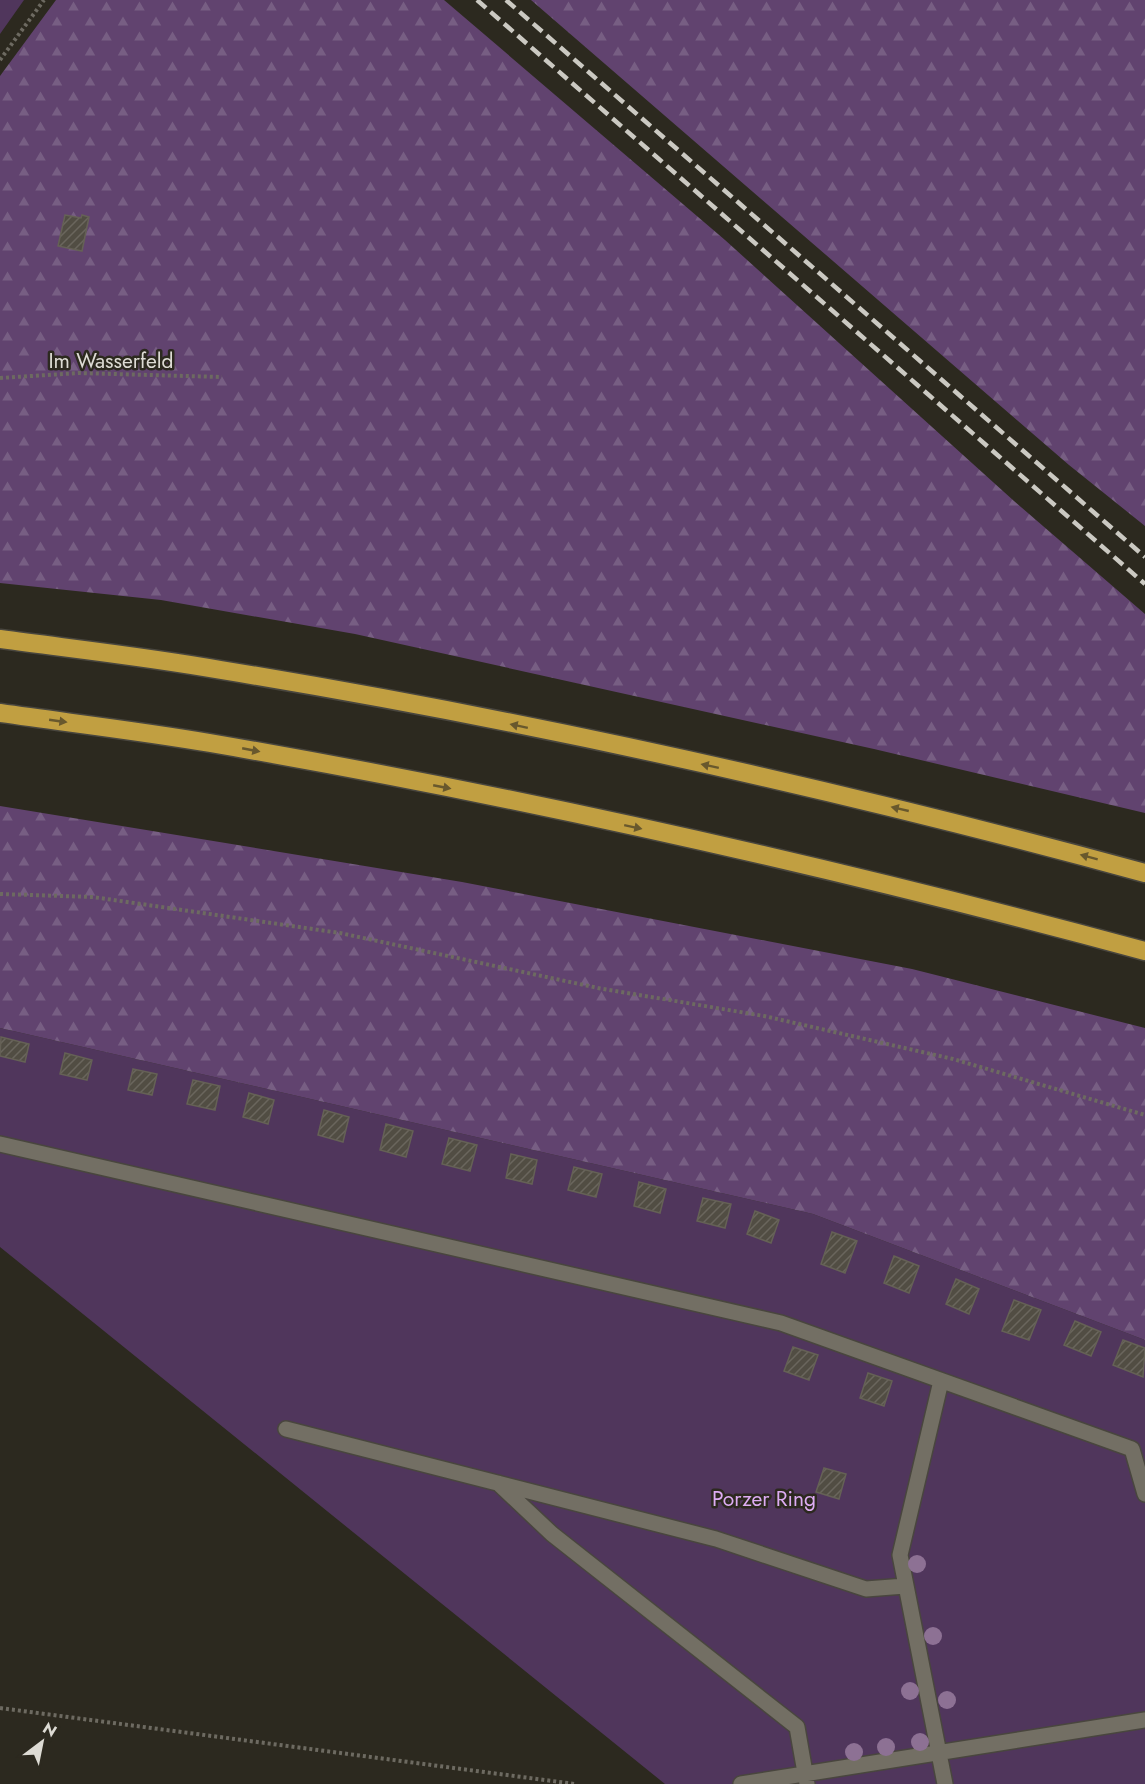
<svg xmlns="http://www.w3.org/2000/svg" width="1145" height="1784" font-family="Jost,sans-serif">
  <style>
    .green { fill: #50365c }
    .forest { fill: url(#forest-firs) }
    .building { fill: url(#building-hatch); stroke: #656156; stroke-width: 1.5 }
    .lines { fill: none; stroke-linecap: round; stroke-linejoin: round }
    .minor-casing { stroke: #49463e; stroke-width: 18 }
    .highway-casing { stroke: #49463e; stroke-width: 21 }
    .path { stroke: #6d6a61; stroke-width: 4; stroke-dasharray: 3 3; stroke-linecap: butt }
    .minor { stroke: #736f64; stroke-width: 15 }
    .highway { stroke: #c19f41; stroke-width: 18 }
    .rail { stroke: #cbc9c2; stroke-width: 4.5; stroke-dasharray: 12 6; stroke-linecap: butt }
    .tree { fill: #8d7194 }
    .oneway { fill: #68582d }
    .labels { text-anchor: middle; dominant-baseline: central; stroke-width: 5; stroke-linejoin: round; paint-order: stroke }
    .street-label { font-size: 21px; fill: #dddbd4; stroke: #2c291f }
    .park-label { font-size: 21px; fill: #ddacf3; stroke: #2c291f }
  </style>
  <defs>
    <pattern id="forest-firs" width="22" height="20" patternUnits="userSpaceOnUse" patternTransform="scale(1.5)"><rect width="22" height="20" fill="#61436f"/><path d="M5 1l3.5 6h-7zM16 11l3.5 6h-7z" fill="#775e83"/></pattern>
    <pattern id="building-hatch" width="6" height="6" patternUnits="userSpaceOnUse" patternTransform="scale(1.5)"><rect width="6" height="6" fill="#514d43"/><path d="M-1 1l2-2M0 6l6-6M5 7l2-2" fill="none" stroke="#6a665d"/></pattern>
  </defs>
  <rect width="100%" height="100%" fill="#2c291f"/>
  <path class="green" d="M0 0H24L0 34Z
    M0 1028 813 1214 1145 1340V1784H665L0 1247Z"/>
  <path class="forest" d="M56 0H444L725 240 1014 501 1145 614V813L874 749 355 634 161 600 0 583V76Z
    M531 0H1145V526L1069 465Z
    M0 806 462 882 912 969 1145 1028V1340L813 1214 0 1028Z"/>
  <path class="building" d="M65 215 81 218 82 215 89 217 82 251 58 246Z
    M1 1037 29 1044 25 1062 0 1056Z
    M65 1053 92 1060 87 1080 60 1074Z
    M133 1069 157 1074 152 1095 128 1090Z
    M193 1080 220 1086 215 1110 187 1104Z
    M249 1093 274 1100 268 1124 243 1117Z
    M324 1110 349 1117 343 1142 318 1135Z
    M386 1124 413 1131 406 1157 380 1150Z
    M449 1138 477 1145 470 1171 442 1164Z
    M511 1154 537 1160 532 1184 506 1178Z
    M574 1167 602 1174 596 1197 568 1190Z
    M639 1182 666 1189 660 1213 634 1206Z
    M703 1198 731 1204 725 1228 697 1221Z
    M755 1211 779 1220 771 1243 747 1234Z
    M832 1232 857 1241 845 1273 821 1264Z
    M894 1256 919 1266 909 1293 884 1283Z
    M956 1279 979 1289 969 1314 946 1304Z
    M1014 1300 1041 1310 1029 1340 1002 1331Z
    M1075 1321 1101 1332 1091 1356 1064 1345Z
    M1123 1340 1145 1348 1143 1377 1113 1365Z
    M793 1347 818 1355 809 1380 784 1371Z
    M868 1373 892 1381 884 1406 860 1398Z
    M824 1468 846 1474 839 1499 816 1492Z"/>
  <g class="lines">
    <defs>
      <path id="minor" d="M0 1144 781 1323 1132 1449 1145 1494
        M941 1381 900 1555 945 1784
        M286 1429 716 1539 866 1589 905 1586
        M498 1483 552 1534 797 1727 807 1784
        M741 1784 1145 1720"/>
      <path id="highway" d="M0 639C74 649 148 657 221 670 532 721 841 790 1145 873
        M0 713C70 723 140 731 210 743 524 797 837 868 1145 951"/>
    </defs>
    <use href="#minor" class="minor-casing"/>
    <use href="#highway" class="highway-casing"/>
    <path class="path" d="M0 60 44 0
      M0 378 79 373 222 377
      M0 894 93 897 340 933 598 988 764 1016 953 1059 1145 1115
      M0 1708 575 1784"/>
    <use href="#minor" class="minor"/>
    <use href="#highway" class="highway"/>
    <path class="rail" d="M477 0 1145 584
      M506 0 1145 557"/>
  </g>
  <g class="tree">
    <circle cx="917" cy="1564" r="9"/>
    <circle cx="933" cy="1636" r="9"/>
    <circle cx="910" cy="1691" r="9"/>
    <circle cx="947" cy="1700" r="9"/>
    <circle cx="920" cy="1742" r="9"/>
    <circle cx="886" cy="1747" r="9"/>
    <circle cx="854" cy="1752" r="9"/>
  </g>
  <defs><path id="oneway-solid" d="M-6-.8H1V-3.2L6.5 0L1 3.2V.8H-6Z" transform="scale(1.5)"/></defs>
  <g class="oneway">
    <use href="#oneway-solid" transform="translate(58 721) rotate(8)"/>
    <use href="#oneway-solid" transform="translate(519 726) rotate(-168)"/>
    <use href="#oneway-solid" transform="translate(251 750) rotate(11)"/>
    <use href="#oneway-solid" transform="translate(710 766) rotate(-168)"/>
    <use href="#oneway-solid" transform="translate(442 787) rotate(11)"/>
    <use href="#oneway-solid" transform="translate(900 809) rotate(-167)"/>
    <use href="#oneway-solid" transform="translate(633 827) rotate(12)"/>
    <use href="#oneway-solid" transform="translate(1089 857) rotate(-165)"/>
  </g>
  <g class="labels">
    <g class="street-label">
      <text x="111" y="361">Im Wasserfeld</text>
    </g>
    <g class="park-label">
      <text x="764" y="1499">Porzer Ring</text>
    </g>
  </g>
  <g transform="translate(42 1742) rotate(32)" stroke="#2c291f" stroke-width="4.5" paint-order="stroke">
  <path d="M0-4.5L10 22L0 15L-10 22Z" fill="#dddbd4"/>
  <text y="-9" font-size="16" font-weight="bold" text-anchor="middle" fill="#dddbd4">N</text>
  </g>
</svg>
